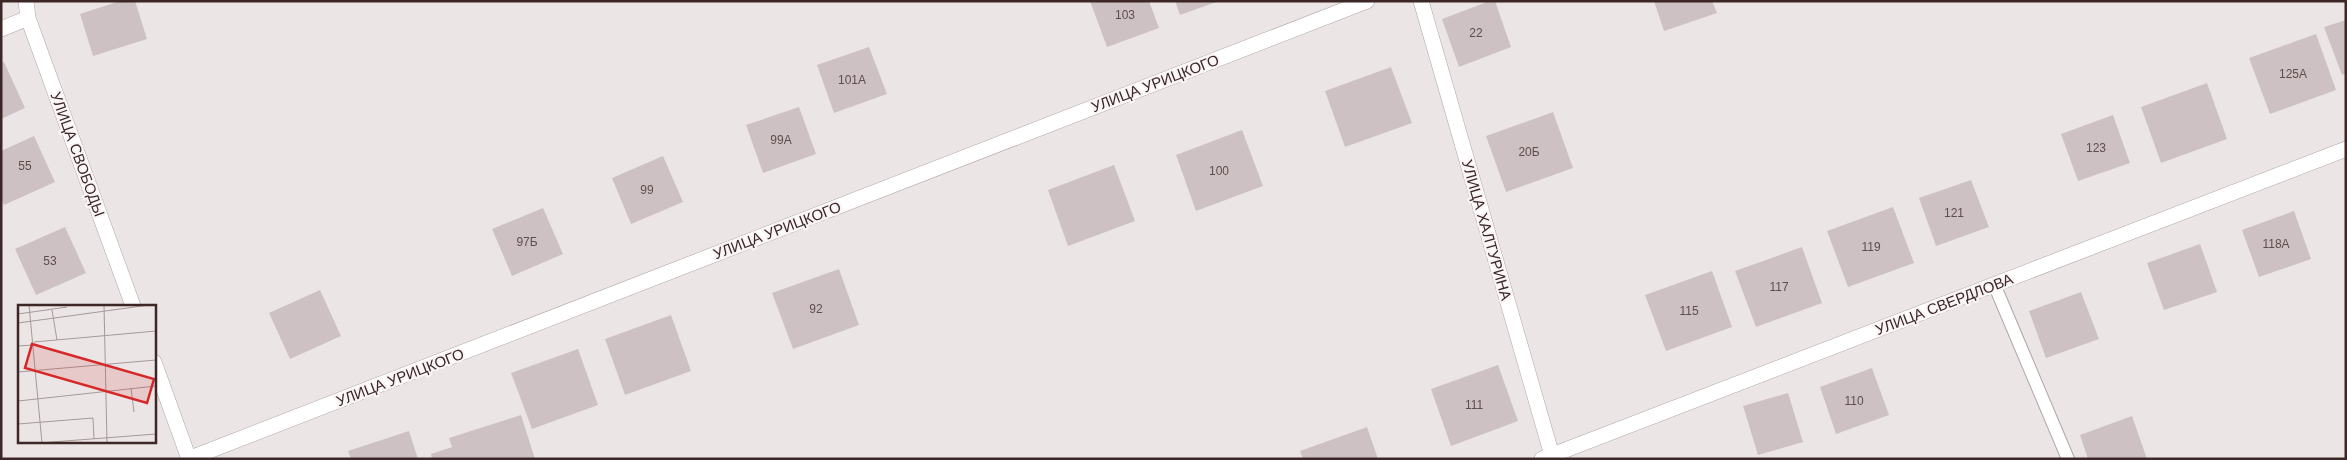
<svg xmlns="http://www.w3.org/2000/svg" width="2347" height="460" font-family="Helvetica,sans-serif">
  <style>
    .building { fill: #cdc1c3 }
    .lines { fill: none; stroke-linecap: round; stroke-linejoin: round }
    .lane-casing { stroke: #b0a4a5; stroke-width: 14 }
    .street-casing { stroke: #b0a4a5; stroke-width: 16 }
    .lane { stroke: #fff; stroke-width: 12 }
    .street { stroke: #fff; stroke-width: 15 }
    .labels { text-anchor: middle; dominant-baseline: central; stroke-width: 4.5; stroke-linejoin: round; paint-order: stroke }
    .number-label { font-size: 12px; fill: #604d4d }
    .street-label { font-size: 15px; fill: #3c2626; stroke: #f9f5f6 }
    .inset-road { fill: none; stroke: #a69999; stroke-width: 1 }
    .view { fill: #d62828; fill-opacity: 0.15; stroke: #d62828; stroke-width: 2.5 }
    .inset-edge { fill: none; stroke: #3c2626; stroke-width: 2.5 }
  </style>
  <rect width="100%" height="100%" fill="#ece5e6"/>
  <path class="building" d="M120 1H135L147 39 93 56 80 14Z
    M1090 1H1149L1159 28 1107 47Z
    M1175 1H1219L1180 15Z
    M1490 1H1495L1511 47 1459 67 1442 19Z
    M1654 1H1712L1717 13 1664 31Z
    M2346 20V73L2342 75 2324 27Z
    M2316 34 2336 90 2270 114 2249 58Z
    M869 47 887 94 834 113 817 65Z
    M4 62 25 108 1 119V63Z
    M1391 67 1412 123 1345 147 1325 91Z
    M2207 83 2227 139 2161 163 2141 107Z
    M799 107 816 154 763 173 746 125Z
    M1553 112 1573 168 1506 192 1486 136Z
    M2113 115 2130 163 2078 181 2061 134Z
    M1242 130 1263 186 1196 211 1176 155Z
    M34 136 55 182 4 205 1 198V151Z
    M663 156 683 202 631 224 612 178Z
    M1114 165 1135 221 1068 246 1048 190Z
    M1971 180 1989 227 1936 246 1919 198Z
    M1893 207 1914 263 1848 287 1827 231Z
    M543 208 563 254 512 276 492 229Z
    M2294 211 2311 259 2259 277 2242 230Z
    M65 227 86 273 36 295 15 249Z
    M2200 244 2217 292 2164 310 2147 263Z
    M1802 247 1822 303 1756 327 1735 271Z
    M839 269 859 325 793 349 772 293Z
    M1712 271 1732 327 1666 351 1645 295Z
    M320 290 341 336 290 359 269 313Z
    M2081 292 2099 339 2046 358 2029 311Z
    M671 315 691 371 625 395 605 339Z
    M578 349 598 405 532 429 511 373Z
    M1498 365 1518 421 1451 446 1431 389Z
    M1872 368 1889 415 1836 434 1820 387Z
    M1788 393 1803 442 1758 455 1743 406Z
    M521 415 535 459H432L431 454 452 447 449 438Z
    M2132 416 2147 459H2088L2080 435Z
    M1367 427 1378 459H1303L1300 451Z
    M409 431 418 459H351L348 451Z"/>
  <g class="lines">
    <defs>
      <path id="lane" d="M1994 284 2068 459"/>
      <path id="street" d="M26 1 28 18 133 306
        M1421 1 1553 459
        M1 29 28 18
        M154 362 189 459
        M188 459 1367 1
        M1542 459 2346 149"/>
    </defs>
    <use href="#lane" class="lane-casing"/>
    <use href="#street" class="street-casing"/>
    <use href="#lane" class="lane"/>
    <use href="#street" class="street"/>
  </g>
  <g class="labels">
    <g class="number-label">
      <text x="1125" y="15">103</text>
      <text x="1476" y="33">22</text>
      <text x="2293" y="74">125А</text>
      <text x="852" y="80">101А</text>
      <text x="781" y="140">99А</text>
      <text x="2096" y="148">123</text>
      <text x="1529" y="152">20Б</text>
      <text x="25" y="166">55</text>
      <text x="1219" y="171">100</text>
      <text x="647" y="190">99</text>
      <text x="1954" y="213">121</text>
      <text x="527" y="242">97Б</text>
      <text x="2276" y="244">118А</text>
      <text x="1871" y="247">119</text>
      <text x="50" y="261">53</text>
      <text x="1779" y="287">117</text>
      <text x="816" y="309">92</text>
      <text x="1689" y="311">115</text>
      <text x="1854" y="401">110</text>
      <text x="1474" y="405">111</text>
    </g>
    <g class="street-label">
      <text transform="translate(1155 83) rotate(-21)">УЛИЦА УРИЦКОГО</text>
      <text transform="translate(78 154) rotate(70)">УЛИЦА СВОБОДЫ</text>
      <text transform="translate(777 230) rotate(-21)">УЛИЦА УРИЦКОГО</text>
      <text transform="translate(1487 230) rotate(74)">УЛИЦА ХАЛТУРИНА</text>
      <text transform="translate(1944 304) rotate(-21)">УЛИЦА СВЕРДЛОВА</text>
      <text transform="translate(400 377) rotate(-21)">УЛИЦА УРИЦКОГО</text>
    </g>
  </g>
  <g transform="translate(18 305)">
    <rect width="138" height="138" fill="#ece5e6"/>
    <path class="inset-road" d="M11 0 24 138M86 0 89 138M34 5 39 35M0 9 49 2M0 18 131 0M16 37 138 26M0 41 15 40M0 67 138 55M113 83 116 107M0 96 138 81M0 119 75 113 76 134M21 138 138 129"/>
    <path class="view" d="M14 39 136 74 129 98 7 63Z"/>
    <rect width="138" height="138" class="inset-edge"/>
  </g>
  <rect width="2347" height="460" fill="none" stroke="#3c2626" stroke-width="5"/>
</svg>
